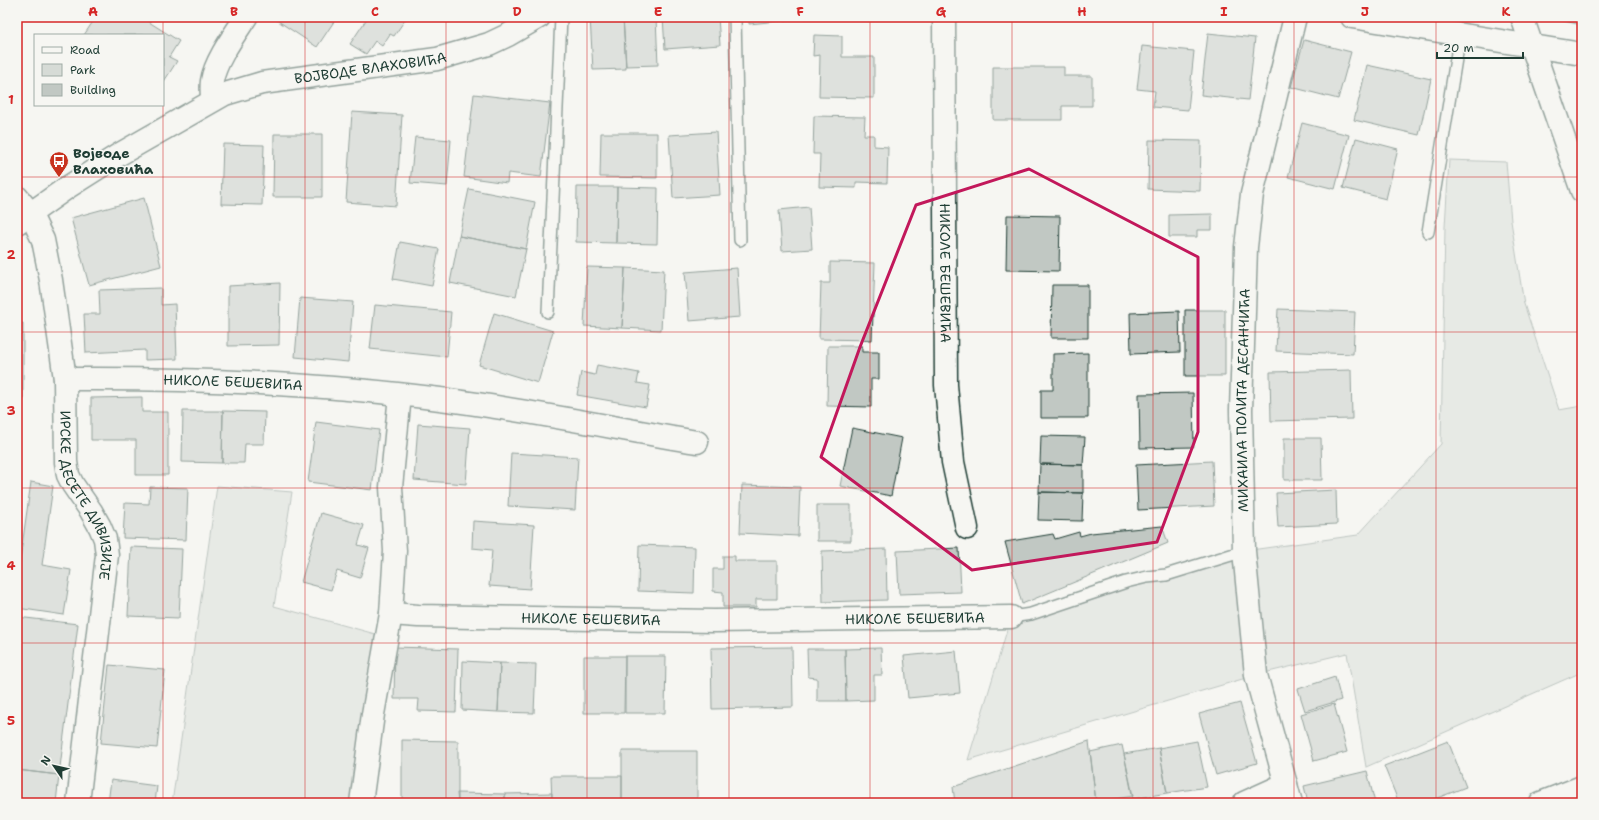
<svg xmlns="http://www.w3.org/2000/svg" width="1599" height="820" font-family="'Shantell Sans',sans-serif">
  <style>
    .green { fill: #d6dbd6; stroke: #7a8c85 }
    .building { fill: #c1c8c3; stroke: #1f3d34 }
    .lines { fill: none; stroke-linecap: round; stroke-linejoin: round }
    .service-casing { stroke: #1f3d34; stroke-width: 14 }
    .minor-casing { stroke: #1f3d34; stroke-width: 25 }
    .tertiary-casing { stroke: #1f3d34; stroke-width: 25 }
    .service { stroke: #f6f6f2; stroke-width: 11 }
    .minor { stroke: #f6f6f2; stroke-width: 22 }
    .tertiary { stroke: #f6f6f2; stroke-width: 22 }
    .marked { fill: none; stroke: #c2185b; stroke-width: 3; stroke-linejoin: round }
    .grid { fill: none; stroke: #d62828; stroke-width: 1; stroke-opacity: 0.55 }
    .labels { text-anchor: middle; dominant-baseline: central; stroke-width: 3; stroke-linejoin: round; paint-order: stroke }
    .street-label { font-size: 14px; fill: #1f3d34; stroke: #f6f6f2 }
    .poi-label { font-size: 14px; font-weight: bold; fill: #1f3d34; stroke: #f6f6f2; text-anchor: start }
    .neatline { fill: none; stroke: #d62828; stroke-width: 1.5 }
    .grid-label { font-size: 13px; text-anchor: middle; font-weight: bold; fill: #d62828 }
  </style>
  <rect width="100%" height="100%" fill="#f6f6f2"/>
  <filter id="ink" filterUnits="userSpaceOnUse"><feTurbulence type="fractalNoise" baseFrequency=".025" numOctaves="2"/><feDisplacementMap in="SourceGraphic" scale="8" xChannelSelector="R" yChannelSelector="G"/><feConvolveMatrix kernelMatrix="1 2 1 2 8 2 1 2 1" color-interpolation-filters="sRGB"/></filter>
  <g filter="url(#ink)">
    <path class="green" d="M1449 160 1506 162 1511 221 1524 304 1559 410 1582 406V672L1366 767 1347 653 1256 675 968 760 1011 617 1244 551 1358 535 1441 444 1445 227Z
      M217 486 292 492 274 606 386 637 364 803H172Z"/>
    <path class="building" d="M96 17H141L179 41 169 57 177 61 163 83V35H84Z
      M272 17H337L317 47Z
      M368 17H407L394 36 390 34 382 46 375 41 366 54 350 44Z
      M590 17H623L626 69 593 70Z
      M623 17H656L658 65 626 66Z
      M663 17H718L720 45 665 49Z
      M749 17H798V19L749 24Z
      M1560 17H1582V25L1559 20Z
      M1208 33 1255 38 1248 100 1201 95Z
      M814 35 842 36V57H874V98L819 97 820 55 813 56Z
      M1304 40 1351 52 1338 99 1291 87Z
      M1142 46 1194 51 1188 110 1153 107 1155 91 1137 89Z
      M1367 65 1431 79 1419 135 1354 120Z
      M993 67H1064V76H1092V106H1062V120H993Z
      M474 94 550 103 541 177 508 173 507 183 464 177Z
      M352 112 402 115 396 206 346 202Z
      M814 116 865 117 864 135H874V146L888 147 887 183 856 182V188L819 187 820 154H813Z
      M1302 123 1349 135 1335 189 1288 177Z
      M716 132 720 195 673 198 669 135Z
      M601 133H657V178L600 177Z
      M274 134H322V197H273Z
      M415 137 451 140 447 186 410 183Z
      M1356 138 1398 149 1386 199 1343 188Z
      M1149 140 1201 141 1200 191 1148 189Z
      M223 144 264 145 262 205 221 204Z
      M577 187H617L616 243 576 242Z
      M617 187 658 188 657 244 616 243Z
      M469 189 535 202 526 249 459 236Z
      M144 198 161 266 89 285 71 218Z
      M809 207 812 249 782 251 779 210Z
      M1212 214V230H1197V237H1169V215Z
      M1007 215 1060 216 1059 271 1006 270Z
      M459 236 526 249 516 296 450 283Z
      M400 242 439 249 432 286 393 279Z
      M830 262 875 263 872 340 819 339 821 283H830Z
      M587 267 625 268 622 328 584 326Z
      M625 268 664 270 661 330 622 328Z
      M737 268 740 317 689 321 685 272Z
      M280 283 279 345 228 346V286Z
      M1052 285H1088V338H1051Z
      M161 288V305L175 304 177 359 145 360V350L86 353 84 314H100L99 290Z
      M300 298 353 302 348 362 295 357Z
      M375 305 451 312 447 357 370 349Z
      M1278 309 1355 312 1353 354 1276 351Z
      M1185 310H1225V376H1185Z
      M1179 311 1180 352 1131 354 1130 313Z
      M494 313 553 331 538 383 479 365Z
      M17 323H23V399H17Z
      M828 346H862V352H879V379H871V407L827 406Z
      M1088 353V418H1041V390H1053V354Z
      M597 365 639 373 637 383 650 385 646 407 577 395 581 372 595 375Z
      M1351 370 1352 419 1271 421 1270 372Z
      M1193 393 1194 447 1140 448 1139 394Z
      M142 397V412H168V475H136V440H91V398Z
      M183 411H223L222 463 182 462Z
      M223 411 265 412 264 444H245L244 463H222Z
      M316 422 379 430 372 490 308 482Z
      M418 424 470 428 466 484 414 480Z
      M852 428 902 438 891 496 840 486Z
      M1041 436 1085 437 1083 465 1040 464Z
      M1284 438H1321L1322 480H1284Z
      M511 453 578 457 575 510 508 506Z
      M1212 461 1214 506 1138 510 1136 465Z
      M1040 464 1083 465V493L1039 492Z
      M31 482 53 486 42 565 71 570 64 615 17 608V582Z
      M742 485 800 487 798 536 740 533Z
      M150 487 188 488 186 540 123 538 125 503 149 504Z
      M1336 490 1337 524 1278 527 1276 493Z
      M1039 492 1083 493 1082 521 1038 520Z
      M817 505H851V541H817Z
      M321 513 364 525 358 545 369 548 360 578 337 571 331 590 301 582Z
      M473 521 534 525 530 589 489 586 492 550 472 548Z
      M1162 526 1168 543 1022 604 1005 542 1053 534 1055 539 1079 532 1080 536 1091 533Z
      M639 545 695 547 694 593 638 591Z
      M131 547 182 549 179 618 128 616Z
      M959 548 961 592 899 594 897 551Z
      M886 549 887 600 823 602 822 551Z
      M723 556H735V561H777V599H756V607H723V592L713 591V569H723Z
      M17 617 78 624 59 775 17 770Z
      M395 647 458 649 456 712 418 711 419 699H394Z
      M792 647 793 707 712 709 711 648Z
      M881 648 882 675H874V700L846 701 845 649Z
      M807 649H845L846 701H817V678L808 677Z
      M956 651 960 693 908 698 904 656Z
      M584 656H625L624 713H584Z
      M625 656H666L665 713H625Z
      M463 661 500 663 498 712 462 710Z
      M500 663 536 664 534 713 498 712Z
      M109 665 165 670 157 748 101 743Z
      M1335 677 1341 700 1305 711 1298 689Z
      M1240 703 1257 763 1216 775 1199 714Z
      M1334 704 1347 752 1314 761 1301 714Z
      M402 740 458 741V803H402Z
      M1089 741 1096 803H955L953 787Z
      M1197 741 1207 787 1167 793 1159 748Z
      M1448 741 1466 787 1424 803H1399L1384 766Z
      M1122 745 1133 796 1096 802 1090 752Z
      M1159 748 1167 793 1133 799 1124 754Z
      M622 751H697V803H622Z
      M17 770 59 775 56 803H17Z
      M1367 771 1375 803H1308L1304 786Z
      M551 776H622V803H552Z
      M111 780 157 786 155 803H108Z
      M457 793 505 794V803H458Z
      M552 793V803H505V794Z"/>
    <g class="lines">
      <defs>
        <path id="service" d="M735 17 740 240
          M1428 232 1460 34
          M548 312 561 17
          M1011 617 1031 614 1126 582 1147 577 1166 575 1244 551"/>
        <g id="minor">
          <path id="s1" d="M944 17 946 385 953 462 967 528"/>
          <path d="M1352 17 1582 54"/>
          <path d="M1522 17 1582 191"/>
          <path d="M212 100C212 94 211 87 212 81 215 61 235 34 246 17"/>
          <path id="s2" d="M17 197 30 213 43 240 51 280 65 379 66 462 68 475 73 485 91 511 100 527 105 539 107 555 78 803"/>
          <path id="s3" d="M65 379C193 378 322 383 448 400 532 411 614 428 697 442"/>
          <path id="s4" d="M391 614 418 616 714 621 1011 617"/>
          <path d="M361 803 373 714 391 614 395 551 391 487 400 395"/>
          <path d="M1244 803 1286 784"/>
          <path id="s5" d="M1291 803 1256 675 1244 551 1241 410 1246 247 1252 194 1295 17"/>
          <path d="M1541 803 1582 787"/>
        </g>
        <g id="tertiary">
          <path id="s6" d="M17 223 68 187 120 154 225 94 262 83 437 59 489 44 508 35 539 17"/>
        </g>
      </defs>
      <use href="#service" class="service-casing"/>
      <use href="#minor" class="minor-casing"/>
      <use href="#tertiary" class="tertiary-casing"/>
      <use href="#service" class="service"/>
      <use href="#minor" class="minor"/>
      <use href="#tertiary" class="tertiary"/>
    </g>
  </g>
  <path d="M0 0H1599V820H0ZM1029 169 1198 257V432L1157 542 972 570 821 457 860 347 916 205Z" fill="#f6f6f2" fill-opacity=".55" fill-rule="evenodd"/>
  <path class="marked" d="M1029 169 1198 257V432L1157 542 972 570 821 457 860 347 916 205Z"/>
  <path class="grid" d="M163 17V803M305 17V803M446 17V803M587 17V803M729 17V803M870 17V803M1012 17V803M1153 17V803M1294 17V803M1436 17V803M17 177H1582M17 332H1582M17 488H1582M17 643H1582"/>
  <defs>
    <symbol id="bus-pin" viewBox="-11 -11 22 30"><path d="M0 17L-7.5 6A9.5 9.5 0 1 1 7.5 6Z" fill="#c8321e" stroke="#f6f6f2"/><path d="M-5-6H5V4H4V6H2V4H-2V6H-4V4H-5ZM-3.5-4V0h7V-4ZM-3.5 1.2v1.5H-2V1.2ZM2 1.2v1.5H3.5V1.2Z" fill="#fff"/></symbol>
  </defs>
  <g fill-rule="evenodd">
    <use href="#bus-pin" x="48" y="150" width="22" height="30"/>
  </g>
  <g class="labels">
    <g class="street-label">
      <text stroke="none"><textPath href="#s6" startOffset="393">ВОЈВОДЕ ВЛАХОВИЋА</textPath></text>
      <text stroke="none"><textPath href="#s1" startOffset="256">НИКОЛЕ БЕШЕВИЋА</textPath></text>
      <text stroke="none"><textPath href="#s3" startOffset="168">НИКОЛЕ БЕШЕВИЋА</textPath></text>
      <text stroke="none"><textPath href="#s5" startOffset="408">МИХАИЛА ПОЛИТА ДЕСАНЧИЋА</textPath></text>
      <text stroke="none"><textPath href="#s2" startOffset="313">ИРСКЕ ДЕСЕТЕ ДИВИЗИЈЕ</textPath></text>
      <text stroke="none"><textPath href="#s4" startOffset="524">НИКОЛЕ БЕШЕВИЋА</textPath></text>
      <text stroke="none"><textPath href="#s4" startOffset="200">НИКОЛЕ БЕШЕВИЋА</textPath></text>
    </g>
    <g class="poi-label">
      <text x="73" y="153">Војводе<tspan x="73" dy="16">Влаховића</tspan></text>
    </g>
  </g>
  <rect width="1599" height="820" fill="none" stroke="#f6f6f2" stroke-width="44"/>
  <rect x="34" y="34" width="130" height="72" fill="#f6f6f2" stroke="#a0aca6"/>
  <rect x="42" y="47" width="20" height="6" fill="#f6f6f2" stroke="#a0aca6"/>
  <text x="70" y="54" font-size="12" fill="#1f3d34">Road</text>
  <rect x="42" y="64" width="20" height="12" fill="#d6dbd6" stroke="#a0aca6"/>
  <text x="70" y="74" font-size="12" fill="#1f3d34">Park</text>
  <rect x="42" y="84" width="20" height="12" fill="#c1c8c3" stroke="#a0aca6"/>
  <text x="70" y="94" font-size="12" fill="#1f3d34">Building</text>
  <g transform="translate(54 766) rotate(304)" stroke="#f6f6f2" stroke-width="3" paint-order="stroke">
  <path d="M0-3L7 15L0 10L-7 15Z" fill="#1f3d34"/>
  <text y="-6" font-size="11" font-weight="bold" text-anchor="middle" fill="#1f3d34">N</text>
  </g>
  <path d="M1437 52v6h86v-6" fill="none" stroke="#1f3d34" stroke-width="2"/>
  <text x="1443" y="52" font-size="12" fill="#1f3d34" stroke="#f6f6f2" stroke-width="3" paint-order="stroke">20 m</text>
  <rect x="22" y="22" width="1555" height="776" class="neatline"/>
  <g class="grid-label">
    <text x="93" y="16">A</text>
    <text x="234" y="16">B</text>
    <text x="375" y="16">C</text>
    <text x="517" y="16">D</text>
    <text x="658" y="16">E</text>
    <text x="800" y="16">F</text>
    <text x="941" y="16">G</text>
    <text x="1082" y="16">H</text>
    <text x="1224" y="16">I</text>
    <text x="1365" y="16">J</text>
    <text x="1506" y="16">K</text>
    <text x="11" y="104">1</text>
    <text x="11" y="259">2</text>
    <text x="11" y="415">3</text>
    <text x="11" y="570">4</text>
    <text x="11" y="725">5</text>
  </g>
</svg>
